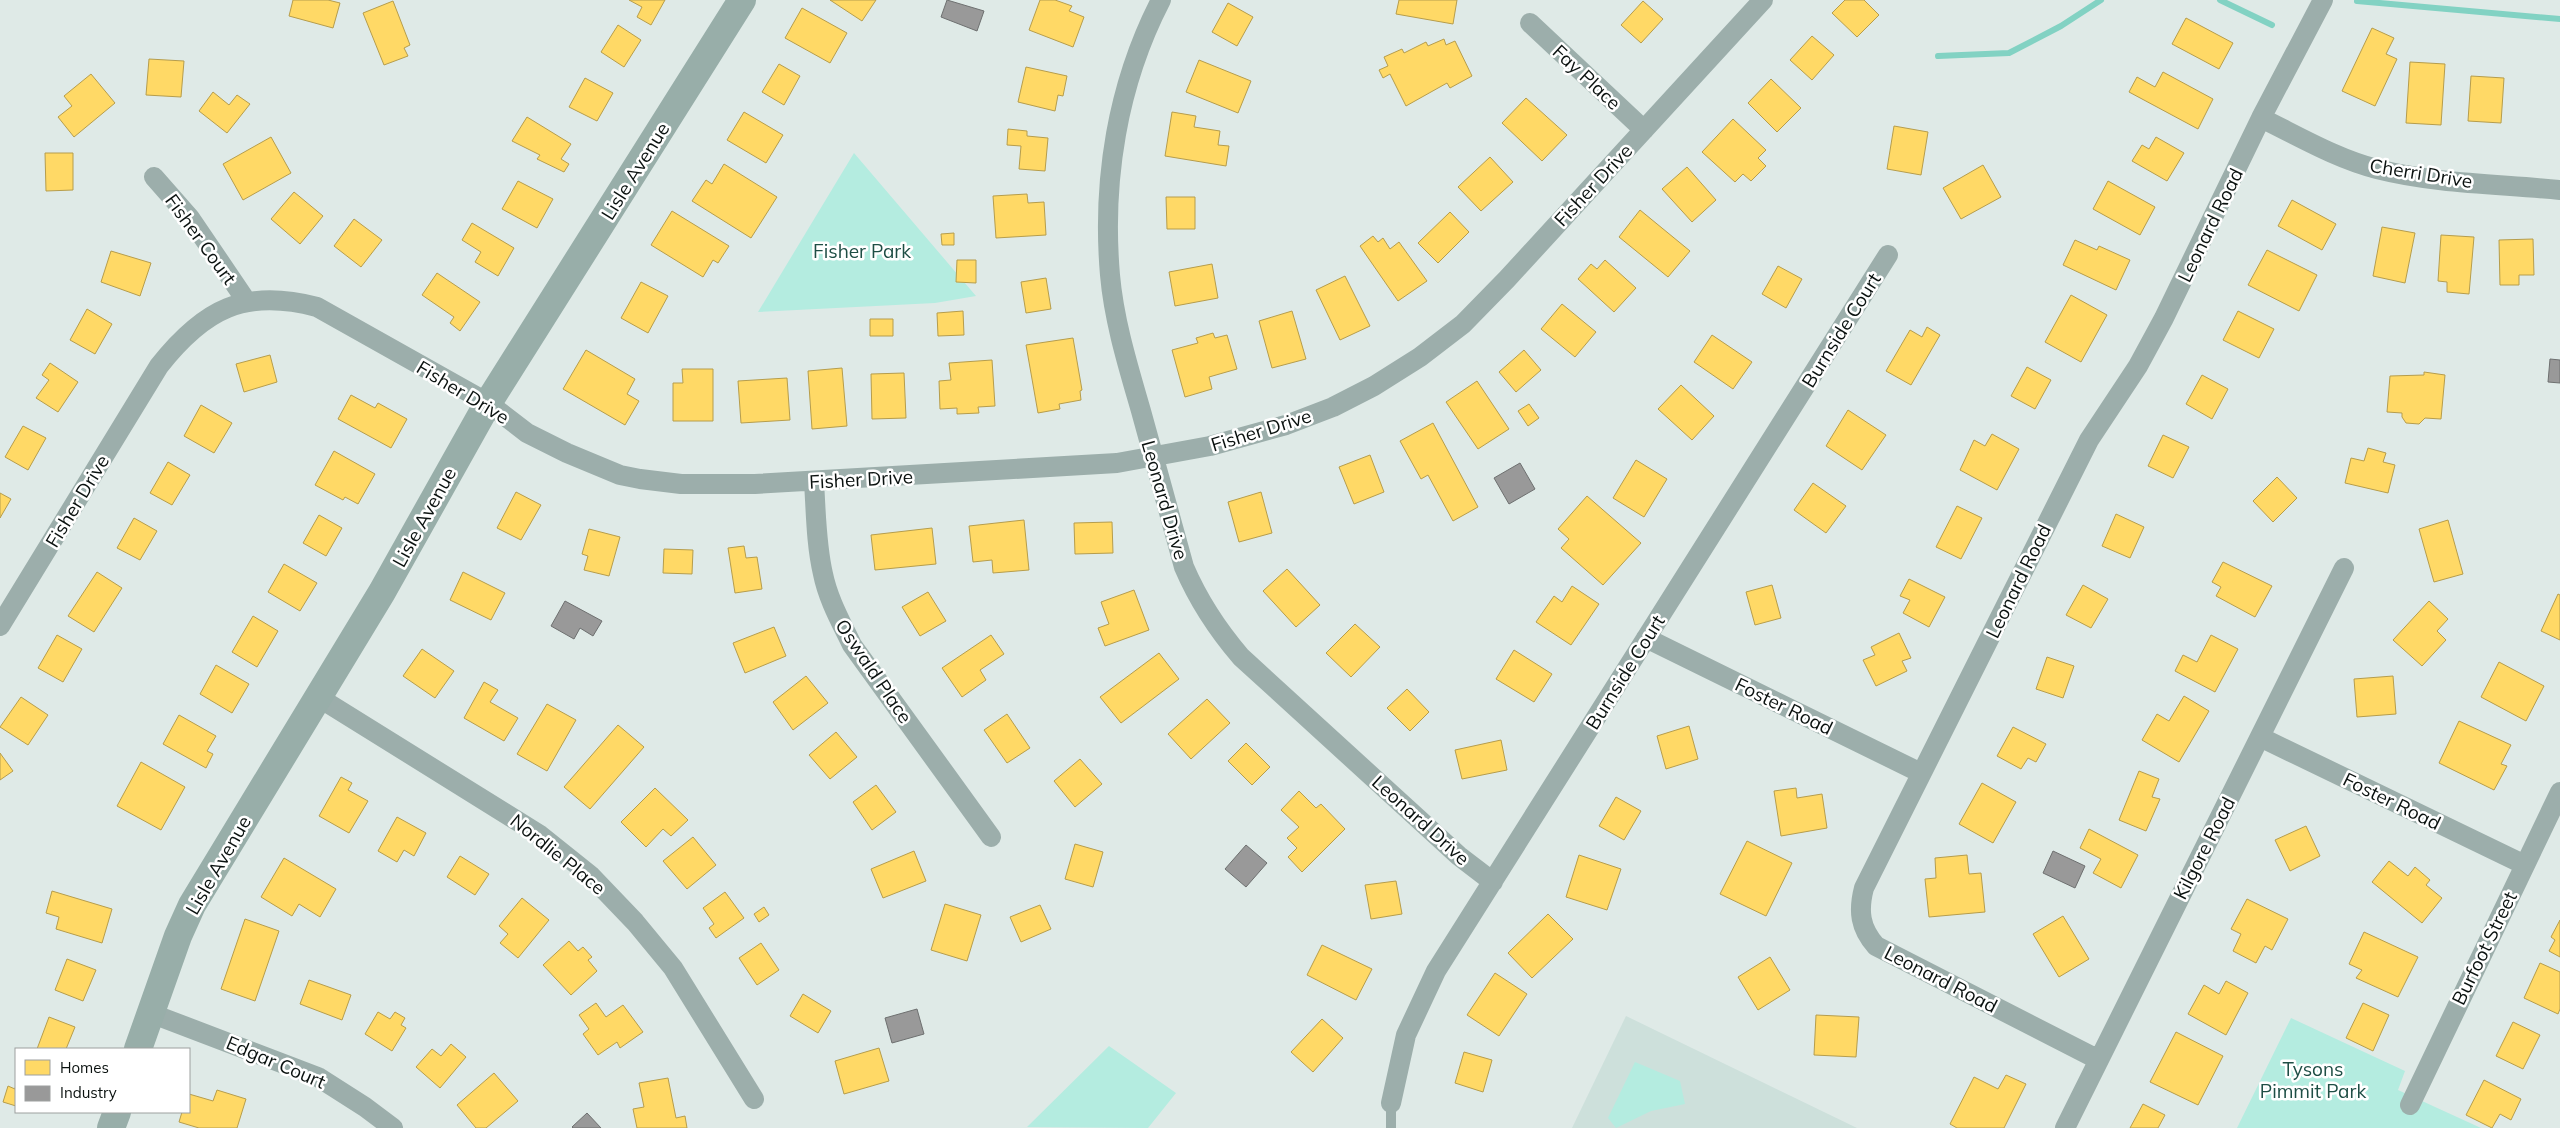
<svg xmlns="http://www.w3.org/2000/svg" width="2560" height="1128" font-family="Mulish,sans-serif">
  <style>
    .built { fill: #cde0db }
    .green { fill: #b4ece0 }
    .homes { fill: #ffd966; stroke: #b69d4c }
    .industry { fill: #999; stroke: #6e7070 }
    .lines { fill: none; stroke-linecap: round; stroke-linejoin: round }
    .stream { stroke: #82d2c3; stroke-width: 6 }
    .lane { stroke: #9caeab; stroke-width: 10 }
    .street { stroke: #9caeab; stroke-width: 20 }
    .secondary { stroke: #98aea9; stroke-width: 28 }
    .labels { text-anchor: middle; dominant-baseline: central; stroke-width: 5; stroke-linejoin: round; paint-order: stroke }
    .street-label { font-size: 19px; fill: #0a110f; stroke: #fff }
    .park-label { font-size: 19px; fill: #1e4e45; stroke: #fff }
  </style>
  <rect width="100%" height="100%" fill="#dfeae7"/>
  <path class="built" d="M1626 1016 1857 1128H1572Z"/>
  <path class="green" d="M854 153 976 296 935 303 758 312Z
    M2291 1018 2405 1071 2398 1090 2481 1128H2237Z
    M1109 1046 1176 1093 1148 1128 1027 1127Z
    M1635 1062 1680 1081 1685 1104 1651 1111 1616 1128 1608 1118Z"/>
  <path class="homes" d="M293 0H328L340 3 333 28 289 16Z
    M629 0H665L651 25 637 17 642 7Z
    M830 0H876L862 21Z
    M1040 0H1055L1072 6 1069 11 1084 17 1073 47 1029 30Z
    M1399 0H1457L1453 24 1396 14Z
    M1845 0H1864L1879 15 1857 37 1832 13Z
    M393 1 410 45 404 48 408 56 384 65 363 13Z
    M1643 1 1663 19 1641 43 1621 25Z
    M1228 3 1253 17 1237 46 1212 32Z
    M802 8 847 33 830 63 785 38Z
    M2186 18 2233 43 2219 69 2172 44Z
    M618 25 641 40 624 67 601 52Z
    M2372 28 2394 38 2386 54 2397 59 2375 106 2342 91Z
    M1812 36 1834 55 1812 80 1790 60Z
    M1444 39 1446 45 1455 41 1472 76 1450 88 1447 83 1406 106 1390 74 1383 78 1379 70 1388 66 1384 57 1402 49 1404 53 1426 42 1428 46Z
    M149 59 184 61 181 97 146 95Z
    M1199 60 1251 81 1238 113 1186 92Z
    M2410 62 2445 64 2441 125 2406 123Z
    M779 64 800 76 784 105 762 92Z
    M1026 67 1067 76 1063 96 1058 95 1055 111 1018 102Z
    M2163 72 2213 99 2198 129 2129 92 2137 77 2155 87Z
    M91 74 115 103 74 137 58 117 72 106 64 96Z
    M2471 76 2504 78 2501 123 2468 121Z
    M585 78 613 93 597 121 569 107Z
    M1771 79 1801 108 1777 132 1748 103Z
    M213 92 229 105 237 95 250 104 227 133 199 111Z
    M1526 98 1567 135 1542 161 1502 123Z
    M744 112 783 135 766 163 727 140Z
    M1172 112 1196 116 1194 127 1220 131 1218 145 1229 146 1226 166 1165 156Z
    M527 117 571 144 561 159 569 164 564 172 537 159 540 155 512 141Z
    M1733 119 1766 150 1758 158 1766 166 1751 181 1743 174 1735 182 1702 152Z
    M1894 126 1928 132 1921 175 1887 169Z
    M1008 129 1027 131V136L1048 138 1045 171 1019 169 1021 146 1007 145Z
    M271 137 291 173 243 200 223 164Z
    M2156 137 2184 153 2167 181 2132 161 2142 145 2149 149Z
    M45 153H73V190L46 191Z
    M1490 157 1513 182 1481 211 1458 187Z
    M724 164 777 197 751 238 692 201 706 180 712 184Z
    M1983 165 2001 197 1961 219 1943 188Z
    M1687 167 1716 200 1692 222 1662 189Z
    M518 181 553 199 537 228 502 209Z
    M2108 181 2155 207 2140 235 2093 209Z
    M294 192 323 216 300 244 271 219Z
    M1027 194 1028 203 1044 202 1046 235 996 238 993 196Z
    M1166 197H1195V229H1167Z
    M2292 200 2336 224 2322 250 2278 226Z
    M1640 210 1690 251 1668 277 1619 237Z
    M672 211 729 246 718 263 713 260 703 277 651 245Z
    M1450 212 1469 232 1438 263 1418 243Z
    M354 219 382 240 361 267 334 246Z
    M472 223 514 248 498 276 475 262 481 252 462 240Z
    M2382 227 2415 233 2405 283 2373 276Z
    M954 233V245H942L941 234Z
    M2441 235 2474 237 2469 294 2447 292V282L2438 281Z
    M1373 236 1378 242 1383 238 1390 249 1399 242 1427 281 1398 301 1360 246Z
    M2533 239 2534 275H2519V285H2500L2499 240Z
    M2075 240 2097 250 2099 246 2130 260 2116 290 2063 265Z
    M2267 250 2317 275 2299 311 2248 285Z
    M111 251 151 263 140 296 101 282Z
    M957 260H976V283L956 282Z
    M1605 260 1636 288 1614 312 1578 279 1591 264 1597 269Z
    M1212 264 1218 298 1175 306 1169 272Z
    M1778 266 1802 279 1786 308 1762 294Z
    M437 273 480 302 460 331 450 323 454 317 422 295Z
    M1345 276 1370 326 1340 340 1316 290Z
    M1046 278 1051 309 1026 313 1021 282Z
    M641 282 668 296 648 333 621 318Z
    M2071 295 2107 315 2081 362 2045 342Z
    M1562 304 1596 332 1575 357 1541 329Z
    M87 309 112 324 95 354 70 340Z
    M963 311 964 335 938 336 937 313Z
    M1292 311 1306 359 1272 368 1259 321Z
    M2238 311 2274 329 2259 358 2223 340Z
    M870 319H893V336H870Z
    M1927 327 1940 335 1911 385 1886 371 1910 330 1922 337Z
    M1213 333 1215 338 1227 335 1237 369 1209 377 1212 389 1185 397 1172 350 1198 343 1196 338Z
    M1712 335 1752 362 1733 389 1694 362Z
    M1073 338 1082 390 1080 391 1081 400 1059 404 1060 409 1038 413 1026 345Z
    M586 350 635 379 627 394 639 401 625 425 563 389Z
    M1524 350 1541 370 1516 392 1499 372Z
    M270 355 277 382 244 392 236 364Z
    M992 360 995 406 978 407 979 413 957 414V408L940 409 939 381 951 380 949 363Z
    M50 363 78 382 58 412 36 398 49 380 42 375Z
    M2027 367 2051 380 2035 409 2011 396Z
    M842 368 847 426 812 429 808 371Z
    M682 369H713V421H673V383H683Z
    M2424 372 2445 375 2441 419 2425 418 2419 424 2406 423 2402 417V413L2387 412 2390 376 2424 375Z
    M904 373 906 418 872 419 871 374Z
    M2202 375 2228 389 2212 419 2186 404Z
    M787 378 790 420 741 423 738 381Z
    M1477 381 1509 429 1478 449 1446 402Z
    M1681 385 1714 416 1692 440 1658 409Z
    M351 395 375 408 378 403 407 419 391 448 338 419Z
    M1529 404 1539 418 1528 426 1518 411Z
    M201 405 232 423 214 453 184 436Z
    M1848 410 1886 435 1862 470 1826 446Z
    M1433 423 1478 507 1453 521 1428 475 1421 479 1400 441Z
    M23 426 46 438 28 470 5 457Z
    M1992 434 2019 449 1997 490 1960 470 1974 440 1985 446Z
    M2163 435 2189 447 2173 478 2148 466Z
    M2368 448 2386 453 2383 462 2395 465 2388 493 2345 483 2351 458 2364 461Z
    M334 451 375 474 358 504 345 497 343 500 315 485Z
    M1370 455 1384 492 1354 504 1339 467Z
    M1636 460 1667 479 1644 517 1613 498Z
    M168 462 190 475 172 505 150 493Z
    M2277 477 2297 498 2273 522 2253 501Z
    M1813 483 1846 506 1826 533 1794 510Z
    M516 492 541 505 521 540 497 528Z
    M1261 492 1272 533 1239 542 1228 502Z
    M0 493 11 499 0 518Z
    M1587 496 1641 543 1603 585 1561 548 1569 539 1558 529Z
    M1957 506 1982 518 1961 559 1936 547Z
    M2116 514 2144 527 2130 558 2102 546Z
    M319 515 342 528 326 556 303 543Z
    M134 518 157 531 140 560 117 548Z
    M1024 520 1029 570 993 573 992 560 973 562 969 526Z
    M2448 520 2463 574 2434 582 2419 529Z
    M1112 522 1113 553 1075 554 1074 523Z
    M932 528 936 564 875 570 871 535Z
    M589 529 620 537 609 576 584 570 588 556 582 554Z
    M744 546 746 558 757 557 762 589 735 593 728 548Z
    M664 549 693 550 692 574 663 573Z
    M2223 562 2272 586 2255 617 2216 596 2221 587 2212 582Z
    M284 564 317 583 300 611 268 592Z
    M1287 569 1320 605 1296 627 1263 591Z
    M97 572 122 588 94 632 68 616Z
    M463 572 505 593 491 620 450 600Z
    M1909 579 1945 597 1929 627 1903 613 1910 600 1900 596Z
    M1772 585 1781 618 1755 625 1746 592Z
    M2083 585 2108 599 2091 628 2066 615Z
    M1572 586 1599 604 1571 645 1536 622 1554 596 1562 602Z
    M1134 590 1149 630 1105 646 1098 628 1109 624 1101 602Z
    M928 592 946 621 920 636 902 607Z
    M2558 594 2560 595V640L2541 631Z
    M2429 601 2448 619 2437 631 2446 640 2422 666 2393 640Z
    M253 616 278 631 257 667 232 652Z
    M1355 624 1380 647 1351 677 1326 653Z
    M774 627 786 656 745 673 733 643Z
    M1899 633 1911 658 1902 661 1907 671 1876 686 1863 660 1875 655 1871 647Z
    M57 635 82 649 63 682 38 668Z
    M991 635 1004 654 980 670 986 680 962 697 942 668Z
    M2211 635 2238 649 2215 692 2175 671 2183 655 2197 662Z
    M422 649 454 671 435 698 403 676Z
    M1514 650 1552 674 1534 702 1496 679Z
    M1159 653 1179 679 1121 723 1100 697Z
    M2047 657 2074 666 2063 698 2036 689Z
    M2499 662 2544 686 2526 721 2481 697Z
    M216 665 249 684 232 713 200 694Z
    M806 676 828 703 793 730 773 702Z
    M2393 676 2396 714 2357 717 2354 679Z
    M484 682 498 690 490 702 518 718 504 741 464 718Z
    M1407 689 1429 712 1410 731 1387 708Z
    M2184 696 2209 711 2179 762 2142 740 2157 714 2169 721Z
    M21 697 48 715 28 745 0 727Z
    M1207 699 1230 723 1191 759 1168 734Z
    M547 704 576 720 547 771 517 754Z
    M1007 714 1030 748 1007 763 984 730Z
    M179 715 216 736 207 751 213 754 206 768 163 744Z
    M2459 721 2511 745 2501 764 2507 766 2494 790 2439 763Z
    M618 725 644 747 590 809 564 787Z
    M1689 726 1698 759 1666 769 1657 736Z
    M2013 727 2046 744 2036 762 2028 758 2021 769 1997 756Z
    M836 732 857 757 830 779 809 755Z
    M1501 740 1507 770 1462 779 1455 750Z
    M1246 743 1270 767 1252 785 1228 761Z
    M0 753 13 771 0 780Z
    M1080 759 1102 784 1075 807 1054 781Z
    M141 762 185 787 161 830 117 806Z
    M2139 771 2159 779 2152 797 2160 799 2146 831 2119 820Z
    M341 777 352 783 348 790 368 801 349 833 319 816Z
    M1982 783 2016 802 1993 843 1959 824Z
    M876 785 896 812 872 830 853 802Z
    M655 788 688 820 671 836 663 829 646 847 621 822Z
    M1796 788 1797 798 1822 794 1827 828 1781 836 1774 791Z
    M1299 791 1316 808 1321 804 1345 829 1302 872 1288 857 1297 848 1287 838 1299 827 1281 810Z
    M1616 797 1641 811 1624 840 1599 826Z
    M397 817 426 833 414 856 404 850 397 862 378 851Z
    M2306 826 2320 856 2290 871 2275 840Z
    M2089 829 2138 855 2121 888 2093 873 2101 859 2080 848Z
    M693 837 716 865 687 889 663 861Z
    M1747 841 1792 863 1766 916 1720 894Z
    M1075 844 1103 852 1093 887 1065 879Z
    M914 851 926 881 883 898 871 869Z
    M1579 855 1621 869 1607 910 1566 897Z
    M1967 855 1969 874 1981 873 1985 912 1929 917 1925 879 1936 878 1935 858Z
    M460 856 489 874 475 895 447 877Z
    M284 858 336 889 320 917 299 904 292 916 261 897Z
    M2389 861 2408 876 2415 867 2430 880 2426 885 2442 898 2422 923 2372 882Z
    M1396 881 1402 914 1371 919 1365 885Z
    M52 891 112 909 102 943 56 929 59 917 46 913Z
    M725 892 744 918 716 938 709 928 714 924 703 908Z
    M522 898 549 920 518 958 500 943 508 934 499 926Z
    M2247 899 2288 919 2272 950 2265 946 2256 963 2233 951 2241 934 2231 929Z
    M945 904 981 915 967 961 931 950Z
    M1040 905 1051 929 1021 942 1010 917Z
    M764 907 769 915 759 922 754 914Z
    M1548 914 1573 939 1532 978 1508 953Z
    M2063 916 2089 959 2059 977 2033 934Z
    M245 919 279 931 255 1001 221 989Z
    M2560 920V957L2549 951 2555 940 2551 937Z
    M2364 932 2418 957 2398 997 2356 978 2362 970 2349 964Z
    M569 941 578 951 583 947 592 957 588 960 597 971 571 995 543 965Z
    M761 943 779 970 757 985 739 958Z
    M1322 945 1372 969 1356 1000 1307 975Z
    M1770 957 1790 990 1758 1010 1738 977Z
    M67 959 96 970 83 1001 55 990Z
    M2540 963 2560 972V1009L2558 1014 2524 998Z
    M1495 973 1527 994 1499 1036 1467 1015Z
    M309 980 351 995 342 1020 300 1004Z
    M2226 981 2248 993 2226 1035 2188 1014 2204 985 2219 994Z
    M803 994 831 1011 818 1033 790 1016Z
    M596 1003 606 1017 623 1005 643 1032 620 1048 617 1042 598 1055 583 1034 589 1029 579 1015Z
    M2363 1003 2389 1015 2373 1051 2346 1038Z
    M378 1012 390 1019 395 1012 405 1018 401 1025 406 1028 392 1051 365 1034Z
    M1816 1015 1859 1017 1856 1057 1814 1055Z
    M49 1017 75 1027 66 1049H37Z
    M1322 1019 1343 1038 1313 1072 1291 1052Z
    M2513 1022 2540 1035 2523 1069 2496 1056Z
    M2176 1032 2223 1056 2198 1105 2150 1082Z
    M451 1044 466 1057 440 1088 416 1067 432 1049 441 1056Z
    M879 1048 889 1081 844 1094 835 1061Z
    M1464 1052 1492 1060 1483 1092 1455 1083Z
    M494 1073 518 1101 486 1128H476L457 1105Z
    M2006 1075 2026 1084 2004 1128H1957L1950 1124 1974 1077 1998 1089Z
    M668 1078 676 1118 685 1116 687 1128H637L633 1109 644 1107 639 1083Z
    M2484 1080 2521 1099 2511 1120 2500 1114 2492 1128 2466 1115Z
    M16 1084V1106L3 1102 8 1086 15 1089Z
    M217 1090 246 1099 237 1128H199L179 1122 182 1112H189V1094L213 1101Z
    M2143 1104 2165 1115 2158 1128H2130Z"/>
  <path class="industry" d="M947 0 984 11 977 31 941 17Z
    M2550 359 2560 360V383L2548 382Z
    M1520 463 1535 489 1509 504 1494 478Z
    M565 601 602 621 593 636 580 628 574 639 551 626Z
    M1246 845 1267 863 1246 887 1225 869Z
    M2053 851 2085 866 2075 888 2043 873Z
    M917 1009 924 1034 892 1043 885 1018Z
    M587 1113 601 1128H573L572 1127Z"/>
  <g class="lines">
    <path class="stream" d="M2220 0 2272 25
      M2357 1 2560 19
      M1938 56 2009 53 2061 26 2101 0"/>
    <path class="lane" d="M1391 1103V1128"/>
    <path class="street" d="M1161 0C1117 85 1102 181 1110 275 1114 321 1128 366 1141 411 1155 463 1170 515 1184 567 1199 602 1217 629 1241 657L1459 856 1493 882
      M1530 23 1644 130
      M2261 118C2298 136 2337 159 2377 169 2436 184 2499 184 2560 190
      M154 177 190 218 247 302
      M814 482C816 512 816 544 823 574 828 599 841 622 852 645L991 837
      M0 626 159 366C204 309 244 288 317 307L488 403 527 433 567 453 620 475 640 479 681 484H755L1117 463 1210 446 1286 425 1333 407 1374 386 1420 357 1463 324 1507 279 1763 0
      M1646 638 1921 773
      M318 697 540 835 590 875 635 922 673 968 754 1099
      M2260 737 2525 865
      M150 1013 318 1077 365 1107 393 1128
      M2099 1060 1876 946C1860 928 1858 911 1864 888L2089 440 2138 366 2164 318 2261 118 2323 0
      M1391 1103 1406 1035 1436 971 1888 255
      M2410 1105 2560 792
      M2065 1128 2344 568"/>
    <path class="secondary" d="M138 1049 178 936 192 905 382 592 488 403 742 0
      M111 1128 117 1112"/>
  </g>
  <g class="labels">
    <g class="street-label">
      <text transform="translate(1587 77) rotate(43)">Fay Place</text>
      <text transform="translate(635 171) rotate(-58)">Lisle Avenue</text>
      <text transform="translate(2421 173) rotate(9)">Cherri Drive</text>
      <text transform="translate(1593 185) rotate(-47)">Fisher Drive</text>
      <text transform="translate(2210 225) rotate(-64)">Leonard Road</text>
      <text transform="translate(201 239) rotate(54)">Fisher Court</text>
      <text transform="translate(1841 330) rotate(-58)">Burnside Court</text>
      <text transform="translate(463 392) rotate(31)">Fisher Drive</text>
      <text transform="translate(1261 430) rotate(-17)">Fisher Drive</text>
      <text transform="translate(861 479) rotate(-3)">Fisher Drive</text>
      <text transform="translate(1165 500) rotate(74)">Leonard Drive</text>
      <text transform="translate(77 501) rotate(-59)">Fisher Drive</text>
      <text transform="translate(424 517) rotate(-61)">Lisle Avenue</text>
      <text transform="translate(2018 581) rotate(-64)">Leonard Road</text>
      <text transform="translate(874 671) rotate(56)">Oswald Place</text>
      <text transform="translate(1625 672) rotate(-58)">Burnside Court</text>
      <text transform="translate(1784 706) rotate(26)">Foster Road</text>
      <text transform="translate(2392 801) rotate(26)">Foster Road</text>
      <text transform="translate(1421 820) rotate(42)">Leonard Drive</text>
      <text transform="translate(2204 848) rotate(-63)">Kilgore Road</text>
      <text transform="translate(558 854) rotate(39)">Nordlie Place</text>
      <text transform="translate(218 865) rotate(-60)">Lisle Avenue</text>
      <text transform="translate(2484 948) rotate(-64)">Burfoot Street</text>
      <text transform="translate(1941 979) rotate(27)">Leonard Road</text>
      <text transform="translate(276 1062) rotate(23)">Edgar Court</text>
    </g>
    <g class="park-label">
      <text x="862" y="251">Fisher Park</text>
      <text x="2313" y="1069">Tysons<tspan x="2313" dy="22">Pimmit Park</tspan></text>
    </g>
  </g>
  <rect x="15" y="1048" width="175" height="65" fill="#ffffff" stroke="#9da09f"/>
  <rect x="25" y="1060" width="25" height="15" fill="#ffd966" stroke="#9da09f"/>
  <text x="60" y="1073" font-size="15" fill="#0a110f">Homes</text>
  <rect x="25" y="1086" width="25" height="15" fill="#999999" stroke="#9da09f"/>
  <text x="60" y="1098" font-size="15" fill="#0a110f">Industry</text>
</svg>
